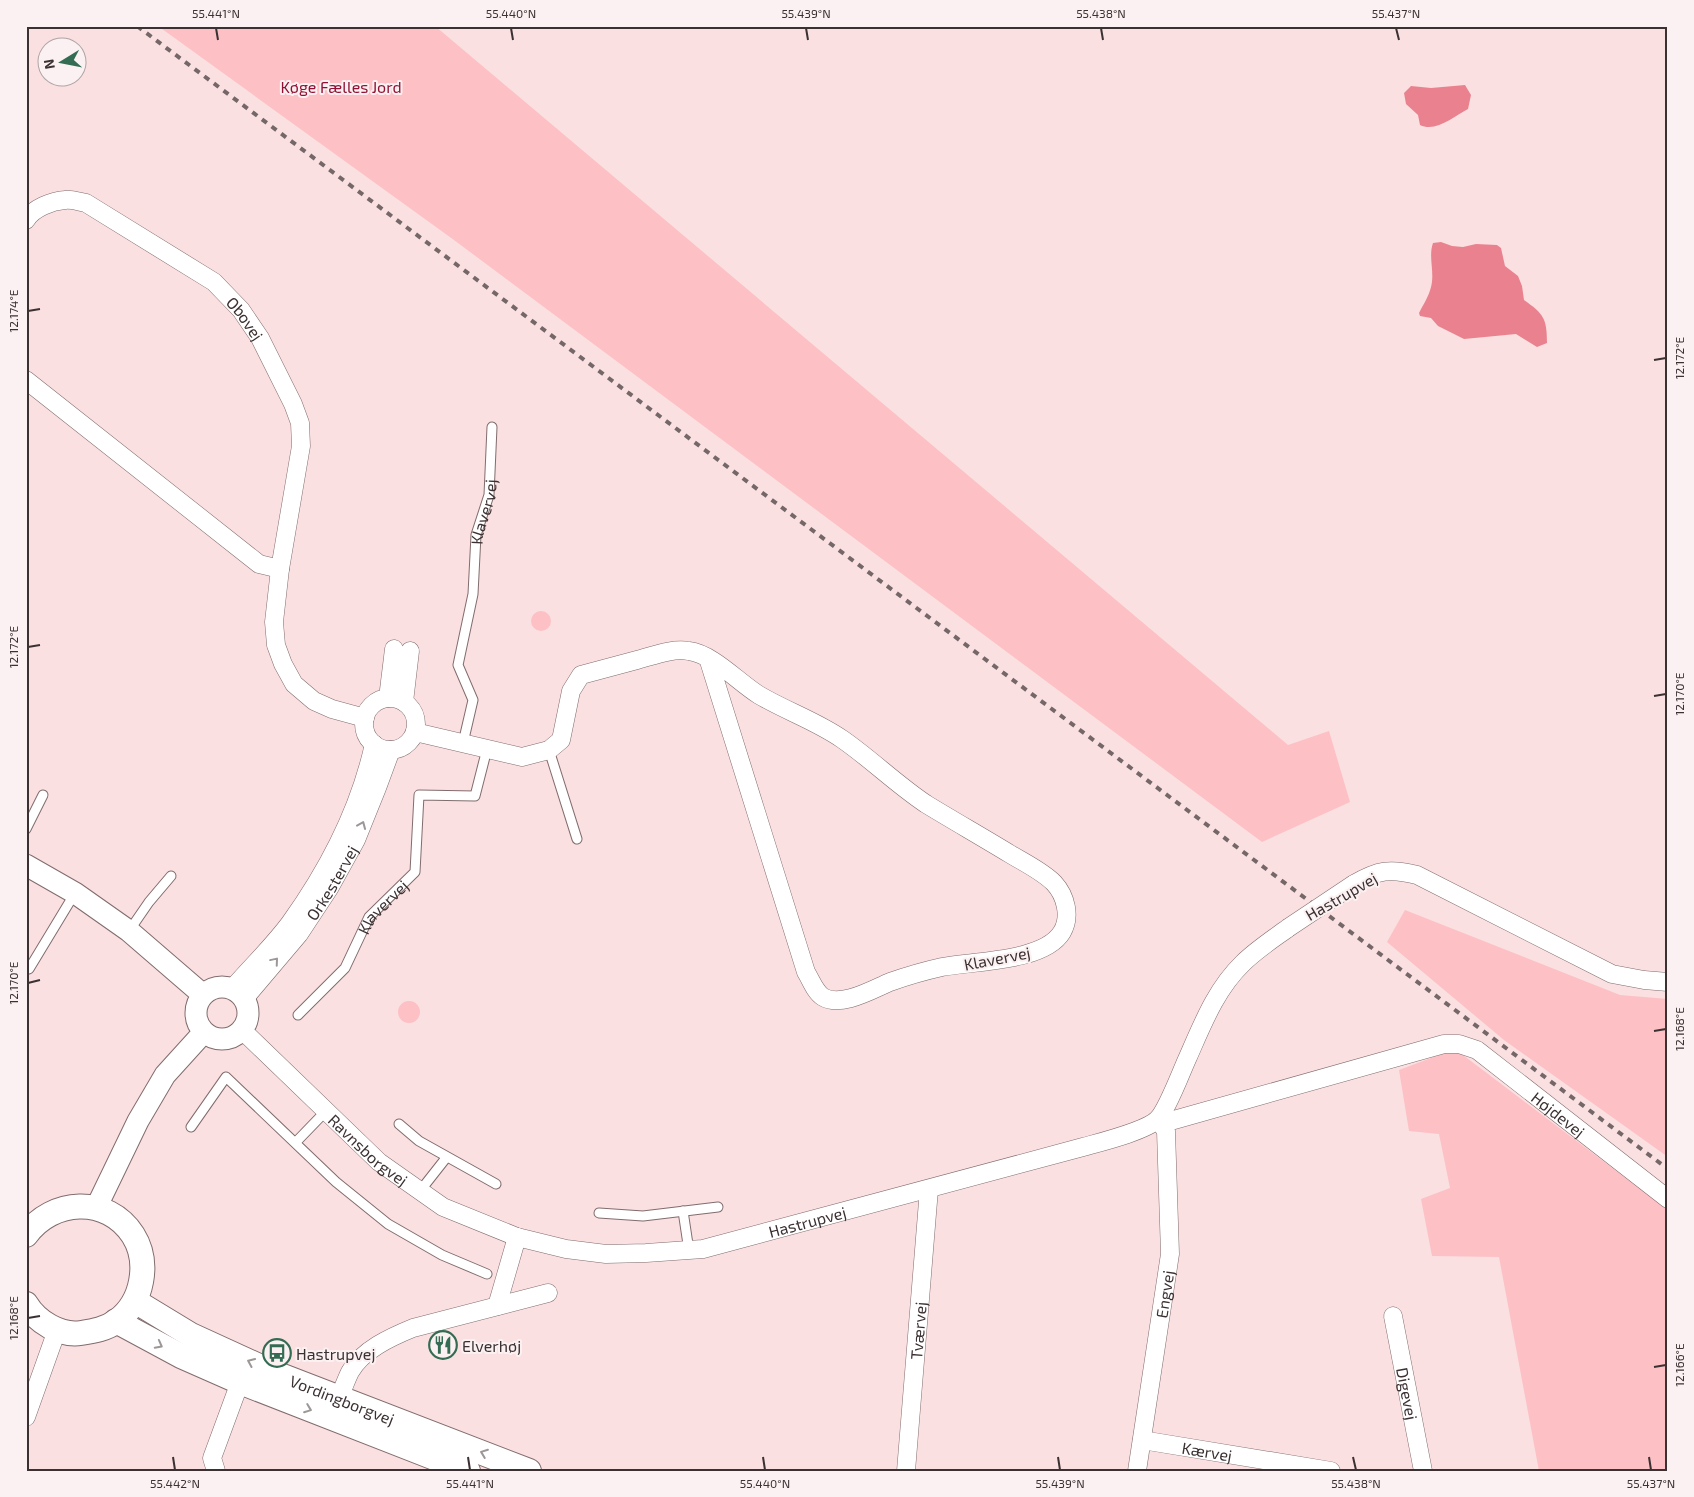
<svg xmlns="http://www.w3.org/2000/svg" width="1694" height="1497" font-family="'Exo 2',sans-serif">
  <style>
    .green { fill: #fdc0c5 }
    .water { fill: #e9828e }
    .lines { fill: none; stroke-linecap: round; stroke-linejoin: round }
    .service-casing { stroke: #826c6d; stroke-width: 11 }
    .minor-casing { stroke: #826c6d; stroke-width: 19 }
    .tertiary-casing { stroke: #826c6d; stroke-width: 23 }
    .secondary-casing { stroke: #826c6d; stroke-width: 26 }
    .service { stroke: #fff; stroke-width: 9 }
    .minor { stroke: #fff; stroke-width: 18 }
    .tertiary { stroke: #fff; stroke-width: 21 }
    .secondary { stroke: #fff; stroke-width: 24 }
    .rail { stroke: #756667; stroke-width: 4; stroke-dasharray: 6 6; stroke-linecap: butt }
    .minor-bridge-casing { stroke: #826c6d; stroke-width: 19; stroke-linecap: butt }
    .minor-bridge { stroke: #fff; stroke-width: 18 }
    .oneway { stroke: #9d9898 }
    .ticks { fill: none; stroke: #3b3132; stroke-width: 2 }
    .labels { text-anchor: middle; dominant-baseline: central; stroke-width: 4; stroke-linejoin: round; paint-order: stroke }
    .park-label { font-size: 16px; fill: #8f1234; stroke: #fcf1f2 }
    .street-label { font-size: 16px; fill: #3b3132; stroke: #fcf1f2 }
    .poi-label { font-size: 16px; fill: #3b3132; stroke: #fcf1f2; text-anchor: start }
    .neatline { fill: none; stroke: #3b3132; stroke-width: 2 }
    .ticks-label { font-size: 12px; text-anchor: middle; fill: #3b3132 }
  </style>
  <rect width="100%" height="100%" fill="#fae0e1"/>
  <path class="green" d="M158 26H435L1288 745 1329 731 1350 802 1262 842 454 240Z
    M531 621a10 10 0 1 1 20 0a10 10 0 1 1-20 0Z
    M1405 910 1620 995 1668 999V1157L1504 1040 1387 942Z
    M398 1012a11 11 0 1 1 22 0a11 11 0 1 1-22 0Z
    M1455 1049 1668 1210V1471H1539L1499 1257 1432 1256 1421 1199 1450 1188 1439 1134 1409 1131 1399 1070Z"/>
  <path class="water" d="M1465 85 1471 95 1468 109C1454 116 1436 133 1420 125L1418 115 1406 104 1404 93 1411 86 1431 88Z
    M1441 242 1452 246 1463 247 1476 244 1497 245 1501 248 1505 266 1518 276 1522 286 1524 300C1544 314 1547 319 1547 343L1537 347 1516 334 1464 339 1438 326 1431 318 1420 316 1419 313C1423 305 1429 296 1431 287 1435 272 1428 257 1433 243Z"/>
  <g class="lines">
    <defs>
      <g id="service">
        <path id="s1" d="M463 743 473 700 458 665 473 594 476 535 489 495 492 427"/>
        <path d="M549 750 577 839"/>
        <path d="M26 829 43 795"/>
        <path d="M129 931 149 902 171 876"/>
        <path d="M29 969 75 893"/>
        <path id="s2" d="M298 1015 345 968 369 917 415 872 419 795 475 796 487 749"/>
        <path d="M399 1124 419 1141 496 1184"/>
        <path d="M191 1127 226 1077 336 1182 388 1224 442 1255 487 1274"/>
        <path d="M296 1142 326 1111"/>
        <path d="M420 1191 446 1158"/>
        <path d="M683 1211 689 1251"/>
        <path d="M599 1213 643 1216 718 1207"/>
      </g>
      <g id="minor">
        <path id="s3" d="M26 220C33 208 52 201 65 200 72 199 79 202 86 203L214 282 241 310 260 338 293 404 300 423 301 446 280 569 274 622 276 645 283 664 294 684 314 701 332 709 365 718"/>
        <path d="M26 380 259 564 280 569"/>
        <path d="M388 698 394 649"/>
        <circle cx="390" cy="724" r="26"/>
        <path d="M404 702 410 651"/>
        <path d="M415 732 522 757 549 750 561 740 571 691 581 675C599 670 618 665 637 660 653 656 671 648 689 651 713 654 738 682 759 695 786 711 816 721 842 739 871 759 896 784 926 804 954 821 982 837 1010 854 1025 863 1042 871 1054 883 1066 896 1071 917 1062 932 1044 962 973 961 942 967 924 971 907 976 890 982 873 989 841 1008 823 997 815 992 811 980 806 972L708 658"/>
        <path d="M1354 884C1378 870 1390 868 1417 875L1612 974 1644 980 1668 982"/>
        <path d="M232 989C251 967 273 946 290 923 328 870 360 808 374 744"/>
        <path id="s4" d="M244 999 299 934 330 887 356 840 377 788 391 750"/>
        <path id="s5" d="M242 1030 379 1162 443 1207 517 1237 566 1249 606 1254 646 1253 703 1249 1083 1147C1101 1142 1146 1131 1158 1119 1168 1108 1181 1072 1188 1057 1203 1023 1216 989 1243 963 1256 950 1273 939 1288 928"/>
        <path id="s6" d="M1158 1119 1174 1120 1444 1044H1459L1477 1050 1668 1199"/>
        <path d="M497 1306 517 1237"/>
        <path id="s7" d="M1393 1316 1423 1471"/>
        <path d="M339 1398C343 1389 346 1380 350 1372 362 1350 391 1337 413 1328L548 1293"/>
        <path d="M26 1417 57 1330"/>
        <path id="s8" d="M1142 1440 1331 1471"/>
        <path d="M216 1471 212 1458 240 1382"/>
        <path id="s9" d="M906 1471 929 1189"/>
        <path id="s10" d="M1137 1471 1170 1254 1166 1131 1158 1119"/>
      </g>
      <path id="tertiary" d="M26 865 75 893 129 931 202 994
        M196 1013a26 26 0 1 1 52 0a26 26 0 1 1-52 0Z
        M96 1208 138 1121 165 1075 204 1032"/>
      <g id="secondary">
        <path d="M26 1235C52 1199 107 1195 133 1235 150 1262 143 1302 117 1321 106 1329 94 1331 81 1333 60 1336 37 1322 26 1304"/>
        <path id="s11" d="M135 1301 191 1335 272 1372 529 1471"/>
        <path d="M116 1321 181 1356 240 1382 468 1471"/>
      </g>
    </defs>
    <use href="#service" class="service-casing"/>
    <use href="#minor" class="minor-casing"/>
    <use href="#tertiary" class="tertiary-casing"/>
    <use href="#secondary" class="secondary-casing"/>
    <use href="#service" class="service"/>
    <use href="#minor" class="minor"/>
    <use href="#tertiary" class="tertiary"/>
    <use href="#secondary" class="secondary"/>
    <path class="rail" d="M137 26 1668 1169"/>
    <defs>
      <path id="minor-bridge" d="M1288 928 1354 884"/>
    </defs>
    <use href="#minor-bridge" class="minor-bridge-casing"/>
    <use href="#minor-bridge" class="minor-bridge"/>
  </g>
  <defs><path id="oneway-chevron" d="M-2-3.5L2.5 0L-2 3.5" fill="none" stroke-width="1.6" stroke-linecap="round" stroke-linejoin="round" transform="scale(1.25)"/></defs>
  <g class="oneway">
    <use href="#oneway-chevron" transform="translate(362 825) rotate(-67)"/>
    <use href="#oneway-chevron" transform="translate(275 961) rotate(-50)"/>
    <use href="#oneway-chevron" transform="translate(159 1345) rotate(28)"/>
    <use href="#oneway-chevron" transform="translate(251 1362) rotate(-156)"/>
    <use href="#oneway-chevron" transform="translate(308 1409) rotate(21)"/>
    <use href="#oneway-chevron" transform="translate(484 1453) rotate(-159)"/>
  </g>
  <path class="ticks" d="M216 28 218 40M511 28 513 40M806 28 808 40M1101 28 1103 40M1396 28 1399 40M28 311 40 309M1654 360 1666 358M28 647 40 645M1654 696 1666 694M28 983 40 980M1654 1031 1666 1029M28 1318 40 1316M1654 1367 1666 1365M173 1457 175 1470M468 1457 470 1470M763 1457 765 1470M1058 1457 1060 1470M1353 1457 1356 1470M1649 1457 1651 1470"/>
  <defs>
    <symbol id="restaurant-ring" viewBox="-11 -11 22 22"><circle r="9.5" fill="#fcf1f2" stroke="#346c53" stroke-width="1.5"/><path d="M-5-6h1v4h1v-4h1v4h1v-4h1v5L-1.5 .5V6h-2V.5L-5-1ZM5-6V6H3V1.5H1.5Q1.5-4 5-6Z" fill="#346c53"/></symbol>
    <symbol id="bus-ring" viewBox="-11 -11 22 22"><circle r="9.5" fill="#fcf1f2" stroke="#346c53" stroke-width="1.5"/><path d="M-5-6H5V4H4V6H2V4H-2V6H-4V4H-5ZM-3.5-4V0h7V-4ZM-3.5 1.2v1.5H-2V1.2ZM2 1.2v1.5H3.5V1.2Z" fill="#346c53"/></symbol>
  </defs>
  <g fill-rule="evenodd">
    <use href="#restaurant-ring" x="427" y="1329" width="32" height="32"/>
    <use href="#bus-ring" x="261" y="1337" width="32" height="32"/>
  </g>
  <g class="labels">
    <g class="park-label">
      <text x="341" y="86">Køge Fælles Jord</text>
    </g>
    <g class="street-label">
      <text stroke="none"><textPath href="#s3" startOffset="265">Obovej</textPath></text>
      <text stroke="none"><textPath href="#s1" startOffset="238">Klavervej</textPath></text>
      <text stroke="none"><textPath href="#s4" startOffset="146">Orkestervej</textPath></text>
      <text transform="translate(1341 896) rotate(-30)">Hastrupvej</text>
      <text stroke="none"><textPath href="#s2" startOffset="139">Klavervej</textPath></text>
      <text transform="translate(997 958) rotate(-11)">Klavervej</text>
      <text stroke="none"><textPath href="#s6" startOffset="434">Højdevej</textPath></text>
      <text stroke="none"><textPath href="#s5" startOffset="174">Ravnsborgvej</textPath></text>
      <text stroke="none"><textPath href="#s5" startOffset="644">Hastrupvej</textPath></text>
      <text stroke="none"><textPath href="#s10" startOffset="179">Engvej</textPath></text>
      <text stroke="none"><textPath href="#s9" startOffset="141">Tværvej</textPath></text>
      <text stroke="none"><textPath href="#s7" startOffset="79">Digevej</textPath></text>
      <text stroke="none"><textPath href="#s11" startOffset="230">Vordingborgvej</textPath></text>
      <text stroke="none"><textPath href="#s8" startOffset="66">Kærvej</textPath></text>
    </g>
    <g class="poi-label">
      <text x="462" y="1345">Elverhøj</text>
      <text x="296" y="1353">Hastrupvej</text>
    </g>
  </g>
  <rect width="1694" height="1497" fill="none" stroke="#fcf1f2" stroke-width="55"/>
  <g transform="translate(62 62) rotate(260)"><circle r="24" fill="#fcf1f2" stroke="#afa4a5"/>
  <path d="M0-4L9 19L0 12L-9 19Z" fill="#346c53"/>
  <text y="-8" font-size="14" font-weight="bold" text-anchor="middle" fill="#3b3132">N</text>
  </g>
  <rect x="28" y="28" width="1638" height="1442" class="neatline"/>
  <g class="ticks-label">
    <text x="216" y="18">55.441°N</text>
    <text x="511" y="18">55.440°N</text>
    <text x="806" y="18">55.439°N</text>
    <text x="1101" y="18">55.438°N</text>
    <text x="1396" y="18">55.437°N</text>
    <text transform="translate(14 311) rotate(-90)" y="4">12.174°E</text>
    <text transform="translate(1680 358) rotate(-90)" y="4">12.172°E</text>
    <text transform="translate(14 647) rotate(-90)" y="4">12.172°E</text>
    <text transform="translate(1680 694) rotate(-90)" y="4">12.170°E</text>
    <text transform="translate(14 983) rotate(-90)" y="4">12.170°E</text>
    <text transform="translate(1680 1029) rotate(-90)" y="4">12.168°E</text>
    <text transform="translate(14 1318) rotate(-90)" y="4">12.168°E</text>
    <text transform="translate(1680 1365) rotate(-90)" y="4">12.166°E</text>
    <text x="175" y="1488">55.442°N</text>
    <text x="470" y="1488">55.441°N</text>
    <text x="765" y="1488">55.440°N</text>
    <text x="1060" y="1488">55.439°N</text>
    <text x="1356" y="1488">55.438°N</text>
    <text x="1651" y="1488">55.437°N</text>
  </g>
</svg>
